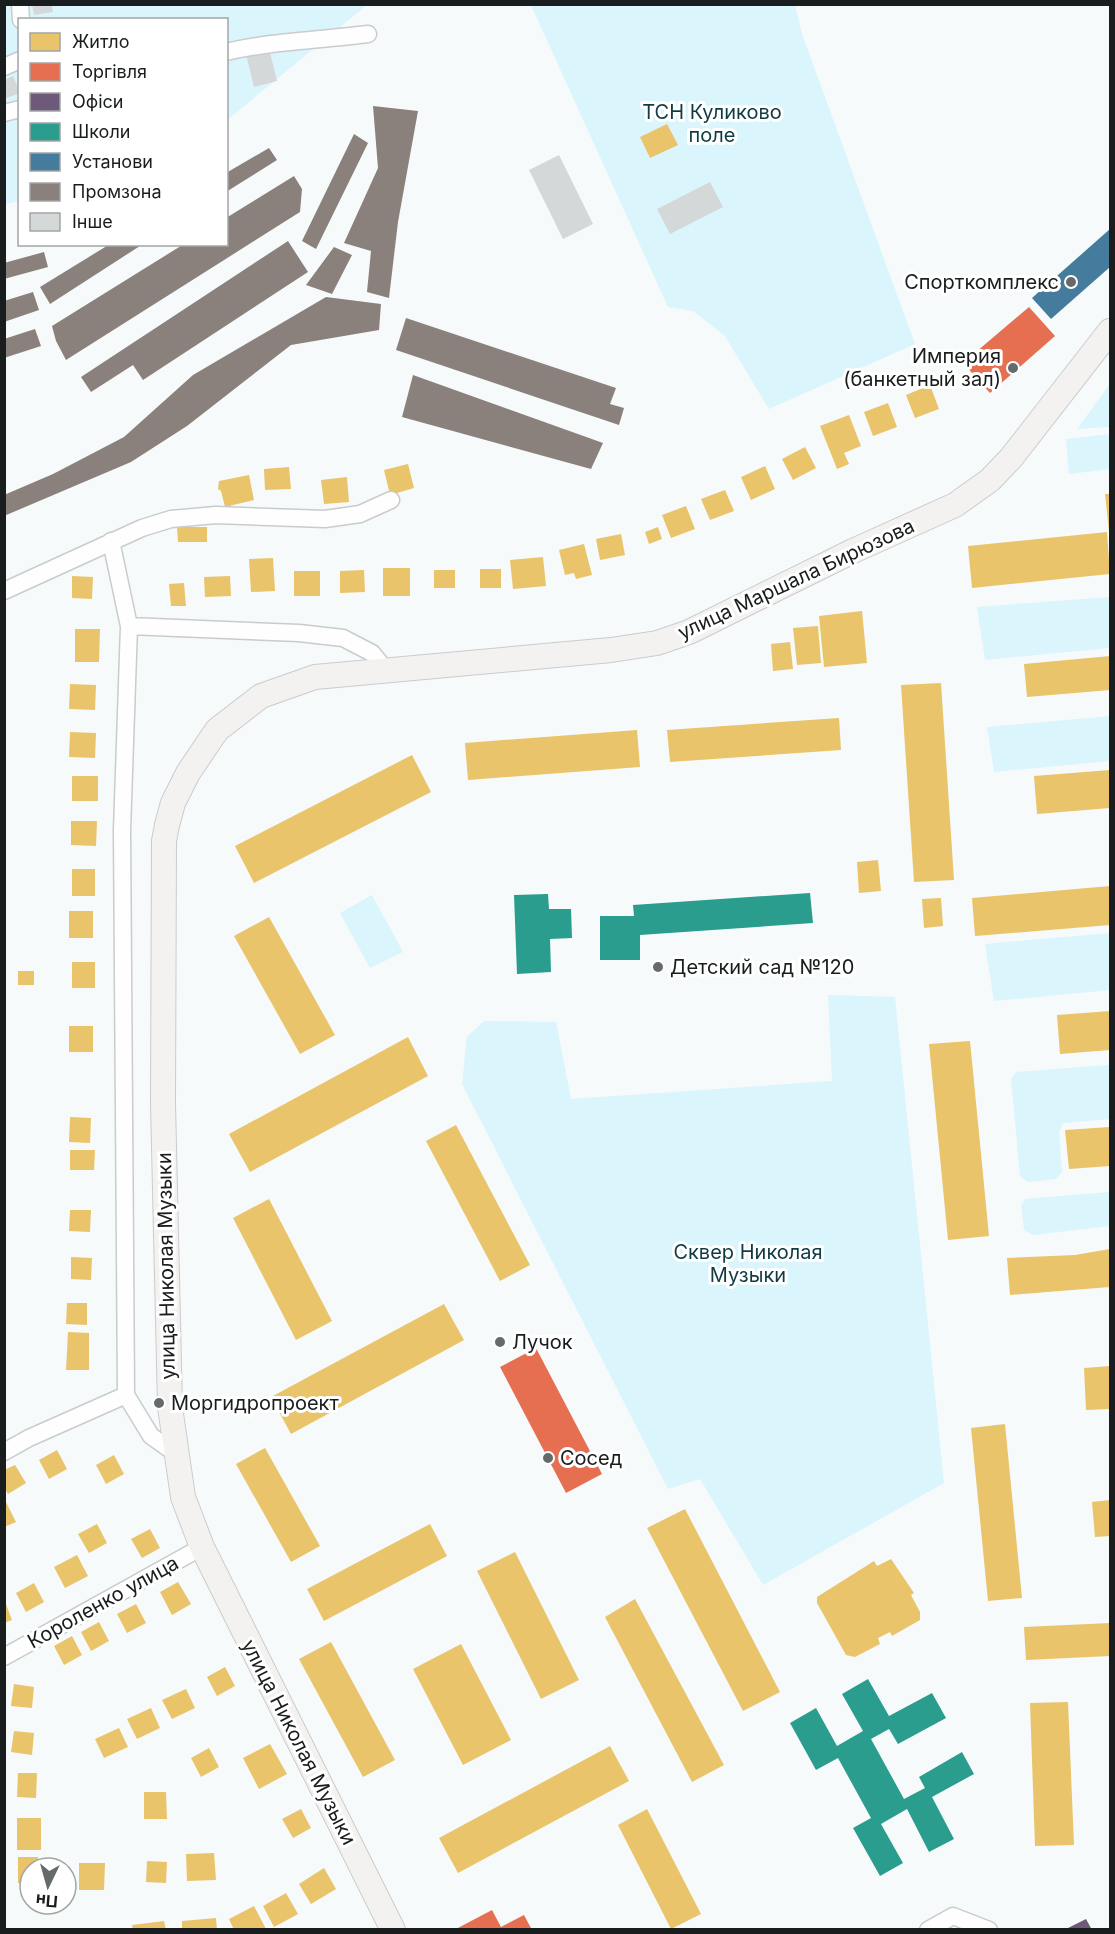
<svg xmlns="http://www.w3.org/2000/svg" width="1115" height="1934" font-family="Inter,sans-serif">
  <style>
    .green { fill: #daf5fc }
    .homes { fill: #e9c46a }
    .shops { fill: #e76f51 }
    .offices { fill: #6d597a }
    .schools { fill: #2a9d8f }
    .public { fill: #457b9d }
    .industry { fill: #8a817c }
    .building { fill: #d4d8d8 }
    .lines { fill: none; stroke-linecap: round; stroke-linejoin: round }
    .street-casing { stroke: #c9cccc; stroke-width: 19 }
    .secondary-casing { stroke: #c9cccc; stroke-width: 26 }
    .street { stroke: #fefefe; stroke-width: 16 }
    .secondary { stroke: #f4f2f0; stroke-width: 24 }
    .poi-dot { fill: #676a6b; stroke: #fff; stroke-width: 2 }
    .labels { text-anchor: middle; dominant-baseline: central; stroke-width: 6; stroke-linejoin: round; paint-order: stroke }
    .park-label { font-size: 20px; fill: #103b43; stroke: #fff }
    .poi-label { font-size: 20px; fill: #1a1d1d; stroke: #fff; text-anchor: start }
    .street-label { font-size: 20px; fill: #1a1d1d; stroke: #fff }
  </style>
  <rect width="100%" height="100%" fill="#f6fafb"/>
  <path class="green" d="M4 5H367L227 120 226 20H20L19 201 5 204Z
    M531 5H795L802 34 915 344 769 409 725 336 693 311 668 307Z
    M1110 384V427L1077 429Z
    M1110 434V469L1069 474 1066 439Z
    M1110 597V648L985 660 977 607Z
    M1110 716V761L994 772 987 727Z
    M372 895 403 952 370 968 340 913Z
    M1110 933V990L994 1001 985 944Z
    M828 995 895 997 944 1483 763 1585 700 1479 668 1489 462 1084 467 1037 484 1021 556 1022 571 1099 832 1081Z
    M1110 1065V1119L1063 1123 1059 1132 1062 1172 1056 1179 1028 1182 1020 1176 1011 1079 1016 1072Z
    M1110 1192V1226L1033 1235 1024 1230 1021 1206 1025 1199Z"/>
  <path class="homes" d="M667 124 678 145 650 158 640 137Z
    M930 385 939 409 915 418 906 395Z
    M888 403 897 427 873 436 864 412Z
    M849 415 861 446 844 453 849 464 837 469 820 426Z
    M805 447 816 468 793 480 782 459Z
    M408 464 414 488 390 495 384 470Z
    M765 466 775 489 751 500 741 477Z
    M289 467 291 489 265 490 264 469Z
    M249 475 254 500 225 507 221 491 218 489 219 481Z
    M347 477 349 502 324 504 321 480Z
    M725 490 734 511 710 520 701 499Z
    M1105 494H1110V531H1109Z
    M686 506 695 529 671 538 662 515Z
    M177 527H207V542H178Z
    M658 527 662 539 649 544 645 532Z
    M1107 532 1110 574 972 588 968 546Z
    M621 534 625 555 600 560 596 539Z
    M584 544 592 575 576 579 574 573 565 575 559 550Z
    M543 557 546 586 513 589 510 560Z
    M273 558 275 591 251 592 249 559Z
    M383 568H410V596H383Z
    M480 569H501V588H480Z
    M364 570 365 592 340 593V571Z
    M434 570H455V588H434Z
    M294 571H320V596H294Z
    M72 576 93 577 92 599 72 598Z
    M230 576 231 596 205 597 204 577Z
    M184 583 186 606H171L169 584Z
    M862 611 867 663 824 667 819 616Z
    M818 626 821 663 797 665 793 628Z
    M75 629H100L99 662H75Z
    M790 642 793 669 773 671 771 644Z
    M1110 656V690L1027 697 1024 664Z
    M941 683 954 880 914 882 901 685Z
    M70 684 96 685 95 710 69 709Z
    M839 718 841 750 670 762 667 730Z
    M637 730 640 767 468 780 465 743Z
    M70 732 96 733 95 758 69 757Z
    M412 755 431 792 254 883 235 846Z
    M1110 770V808L1037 814 1034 776Z
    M72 776H98V801H72Z
    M71 821H97L96 846 71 845Z
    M878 860 881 891 859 893 857 862Z
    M72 869H95V896H72Z
    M1110 886V925L975 936 972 898Z
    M941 898 943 926 924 928 922 899Z
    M69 911H93V938H69Z
    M269 917 335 1035 300 1054 234 936Z
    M72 962H95V988H72Z
    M18 971H34V985H18Z
    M1110 1011V1050L1060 1054 1057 1015Z
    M69 1026H93V1052H69Z
    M408 1037 428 1076 250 1172 229 1134Z
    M970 1041 989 1236 948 1240 929 1044Z
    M70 1117 91 1118 90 1143 69 1142Z
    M456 1125 530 1265 500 1281 426 1141Z
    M1110 1127V1166L1069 1169 1065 1130Z
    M70 1150H95L94 1170H70Z
    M269 1199 332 1321 296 1340 233 1218Z
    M70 1210H91L90 1232 69 1231Z
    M1110 1249V1287L1010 1295 1007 1258 1075 1255Z
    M71 1257 92 1258 91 1280 71 1279Z
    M67 1303H87V1325L66 1324Z
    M444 1304 464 1340 291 1434 271 1397Z
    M68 1332 89 1333V1370H66Z
    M1110 1366V1409L1086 1410 1084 1368Z
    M1005 1424 1022 1598 988 1601 971 1428Z
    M265 1448 320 1546 291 1562 236 1464Z
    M57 1450 67 1469 49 1479 39 1460Z
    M114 1455 124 1474 106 1484 96 1465Z
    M15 1465 26 1483 8 1494 4 1488V1470Z
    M4 1498 16 1522 4 1527Z
    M1110 1500V1536L1095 1537 1092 1502Z
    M685 1509 780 1692 743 1711 647 1528Z
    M97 1524 107 1543 89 1553 78 1534Z
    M430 1524 447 1556 324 1621 307 1589Z
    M150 1529 160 1548 142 1558 131 1539Z
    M515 1552 579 1680 541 1699 477 1571Z
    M77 1555 88 1576 65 1588 54 1567Z
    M891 1559 914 1593 911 1595 920 1612V1620L892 1636 890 1632 878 1638 880 1644 855 1657 846 1655 817 1603V1597L874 1561 877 1566Z
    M178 1582 191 1604 172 1615 160 1592Z
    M34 1583 44 1602 26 1612 16 1593Z
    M4 1599 12 1620 4 1623Z
    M635 1599 724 1765 692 1782 605 1617Z
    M136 1604 146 1623 127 1633 117 1614Z
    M99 1622 109 1641 91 1651 81 1632Z
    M1110 1623V1656L1026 1660 1024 1627Z
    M72 1636 82 1655 64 1665 54 1646Z
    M331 1642 395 1760 363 1777 299 1659Z
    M461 1644 511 1740 463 1765 413 1669Z
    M225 1667 235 1686 217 1696 207 1677Z
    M14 1684 34 1687 32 1708 11 1706Z
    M186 1689 195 1708 172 1719 162 1700Z
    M1068 1702 1074 1845 1035 1846 1030 1703Z
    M151 1708 160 1728 137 1739 127 1719Z
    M119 1728 128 1747 104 1758 95 1739Z
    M14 1731 34 1733 32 1755 11 1752Z
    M270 1744 287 1774 259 1789 243 1758Z
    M610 1746 629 1781 458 1873 439 1838Z
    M209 1748 219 1767 201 1777 191 1758Z
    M18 1773H37L36 1798 17 1797Z
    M144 1792H166L167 1819H144Z
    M301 1809 311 1828 293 1838 282 1819Z
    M647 1809 701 1914 671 1929 618 1825Z
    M17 1818H41V1850H17Z
    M214 1853 216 1880 187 1881 186 1854Z
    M18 1857H38V1868H30V1883H18Z
    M147 1861 167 1862 166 1883 146 1882Z
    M79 1863H105L104 1890H79Z
    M324 1868 336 1889 311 1904 299 1884Z
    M286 1893 298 1914 274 1927 263 1906Z
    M254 1906 266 1929 234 1930 229 1919Z
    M216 1918 217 1930H182V1921Z
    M164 1921 166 1930H133L132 1925Z"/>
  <path class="shops" d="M1029 307 1055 336 990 393 963 363Z
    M536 1348 602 1474 566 1493 500 1367Z
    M492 1910 501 1927 524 1915 532 1930H454Z"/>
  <path class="offices" d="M1086 1919 1092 1930H1064Z"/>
  <path class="schools" d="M810 893 813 923 640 935V960H600V916H634L633 905Z
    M548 894 549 909H571L572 938 550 939 551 972 517 974 514 895Z
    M868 1679 889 1716 932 1693 946 1718 898 1744 889 1729 871 1739 904 1799 925 1788 919 1777 962 1752 974 1774 932 1797 954 1839 929 1852 907 1809 881 1824 903 1863 880 1876 853 1828 871 1818 838 1758 816 1770 790 1723 816 1708 837 1746 863 1731 842 1694Z"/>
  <path class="public" d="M1110 229V267L1051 319 1032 298Z"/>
  <path class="industry" d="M373 106 418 111 398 222 389 298 367 292 371 251 344 243 378 168Z
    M354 134 368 143 316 249 302 241Z
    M269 148 277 160 226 192V173Z
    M294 176 302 189 300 212 66 360 56 341 52 326 184 244H226V218Z
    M288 241 308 272 143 380 133 365 91 392 81 377Z
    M110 244H143L50 304 40 287Z
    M334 247 352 255 332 294 306 285Z
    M44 252 48 267 4 279V263Z
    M33 292 39 310 4 322V301Z
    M326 297 381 304 379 330 291 345 187 426 131 462 4 516V495L53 474 124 437 193 375Z
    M406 318 616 388 610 404 624 408 619 425 396 350Z
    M35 329 41 346 4 358V339Z
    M413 375 603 443 591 469 402 417Z"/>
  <path class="building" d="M32 4H51L53 12 34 15Z
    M269 49 277 81 254 87 246 54Z
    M13 76 20 93 4 99V80Z
    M559 155 593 224 563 239 529 170Z
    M710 182 723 207 670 234 657 209Z"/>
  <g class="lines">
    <defs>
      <path id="street" d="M20 4 21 20
        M226 52C273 41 321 40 368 34
        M4 67 20 60
        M4 113 20 109
        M111 541 129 626 122 830 126 1395 151 1436 175 1453
        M4 591 142 528 171 519 216 515 325 519 360 514 391 500
        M129 626 299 633 343 638 372 653 386 670
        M4 1452 29 1438 126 1395
        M4 1657 202 1547
        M928 1930 953 1916 989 1930"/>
      <path id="secondary" d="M393 1930 202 1547 183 1497 170 1407 163 1103 164 841 167 825 173 803 188 773 217 730 261 696 315 677 611 650 657 643 689 632 853 551 955 505 990 480 1011 458 1110 331"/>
    </defs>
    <use href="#street" class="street-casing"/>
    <use href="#secondary" class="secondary-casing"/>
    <use href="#street" class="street"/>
    <use href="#secondary" class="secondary"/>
  </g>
  <g class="poi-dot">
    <circle cx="1071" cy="282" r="6"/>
    <circle cx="1013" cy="368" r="6"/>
    <circle cx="658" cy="967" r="6"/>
    <circle cx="500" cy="1342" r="6"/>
    <circle cx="159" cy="1403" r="6"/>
    <circle cx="548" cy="1458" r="6"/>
  </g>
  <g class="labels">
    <g class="park-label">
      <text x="712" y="112">ТСН Куликово<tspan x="712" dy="23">поле</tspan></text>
      <text x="748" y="1252">Сквер Николая<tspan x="748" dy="23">Музыки</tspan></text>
    </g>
    <g class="poi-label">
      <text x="1059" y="282" text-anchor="end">Спорткомплекс</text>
      <text x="1001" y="356" text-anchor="end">Империя<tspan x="1001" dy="23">(банкетный зал)</tspan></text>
      <text x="670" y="967">Детский сад №120</text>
      <text x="512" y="1342">Лучок</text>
      <text x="171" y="1403">Моргидропроект</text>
      <text x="560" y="1458">Сосед</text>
    </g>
    <g class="street-label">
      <text transform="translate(796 579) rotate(-25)">улица Маршала Бирюзова</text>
      <text transform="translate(166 1266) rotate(-91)">улица Николая Музыки</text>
      <text transform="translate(103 1602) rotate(-29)">Короленко улица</text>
      <text transform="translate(299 1742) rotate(63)">улица Николая Музыки</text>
    </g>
  </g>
  <rect width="1115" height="1934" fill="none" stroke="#1a1d1d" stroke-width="12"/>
  <rect x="18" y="18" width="210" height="228" fill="#ffffff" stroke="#a3a5a5" stroke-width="1.5"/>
  <rect x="30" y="33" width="30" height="18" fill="#e9c46a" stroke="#a3a5a5" stroke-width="1.5"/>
  <text x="72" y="48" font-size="18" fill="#1a1d1d">Житло</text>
  <rect x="30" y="63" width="30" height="18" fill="#e76f51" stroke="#a3a5a5" stroke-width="1.5"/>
  <text x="72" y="78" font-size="18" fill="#1a1d1d">Торгівля</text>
  <rect x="30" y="93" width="30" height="18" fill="#6d597a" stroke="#a3a5a5" stroke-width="1.5"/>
  <text x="72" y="108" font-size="18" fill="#1a1d1d">Офіси</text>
  <rect x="30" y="123" width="30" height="18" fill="#2a9d8f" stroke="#a3a5a5" stroke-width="1.5"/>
  <text x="72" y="138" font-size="18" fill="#1a1d1d">Школи</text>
  <rect x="30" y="153" width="30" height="18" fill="#457b9d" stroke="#a3a5a5" stroke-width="1.5"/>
  <text x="72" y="168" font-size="18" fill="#1a1d1d">Установи</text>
  <rect x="30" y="183" width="30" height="18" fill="#8a817c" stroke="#a3a5a5" stroke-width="1.5"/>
  <text x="72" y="198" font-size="18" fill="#1a1d1d">Промзона</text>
  <rect x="30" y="213" width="30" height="18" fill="#d4d8d8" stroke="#a3a5a5" stroke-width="1.5"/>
  <text x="72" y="228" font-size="18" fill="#1a1d1d">Інше</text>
  <g transform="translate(48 1886) rotate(185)"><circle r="28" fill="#ffffff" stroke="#a3a5a5" stroke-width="1.5"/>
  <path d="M0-4.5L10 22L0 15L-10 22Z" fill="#676a6b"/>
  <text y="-9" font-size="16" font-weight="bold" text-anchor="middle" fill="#1a1d1d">Пн</text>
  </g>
</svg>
